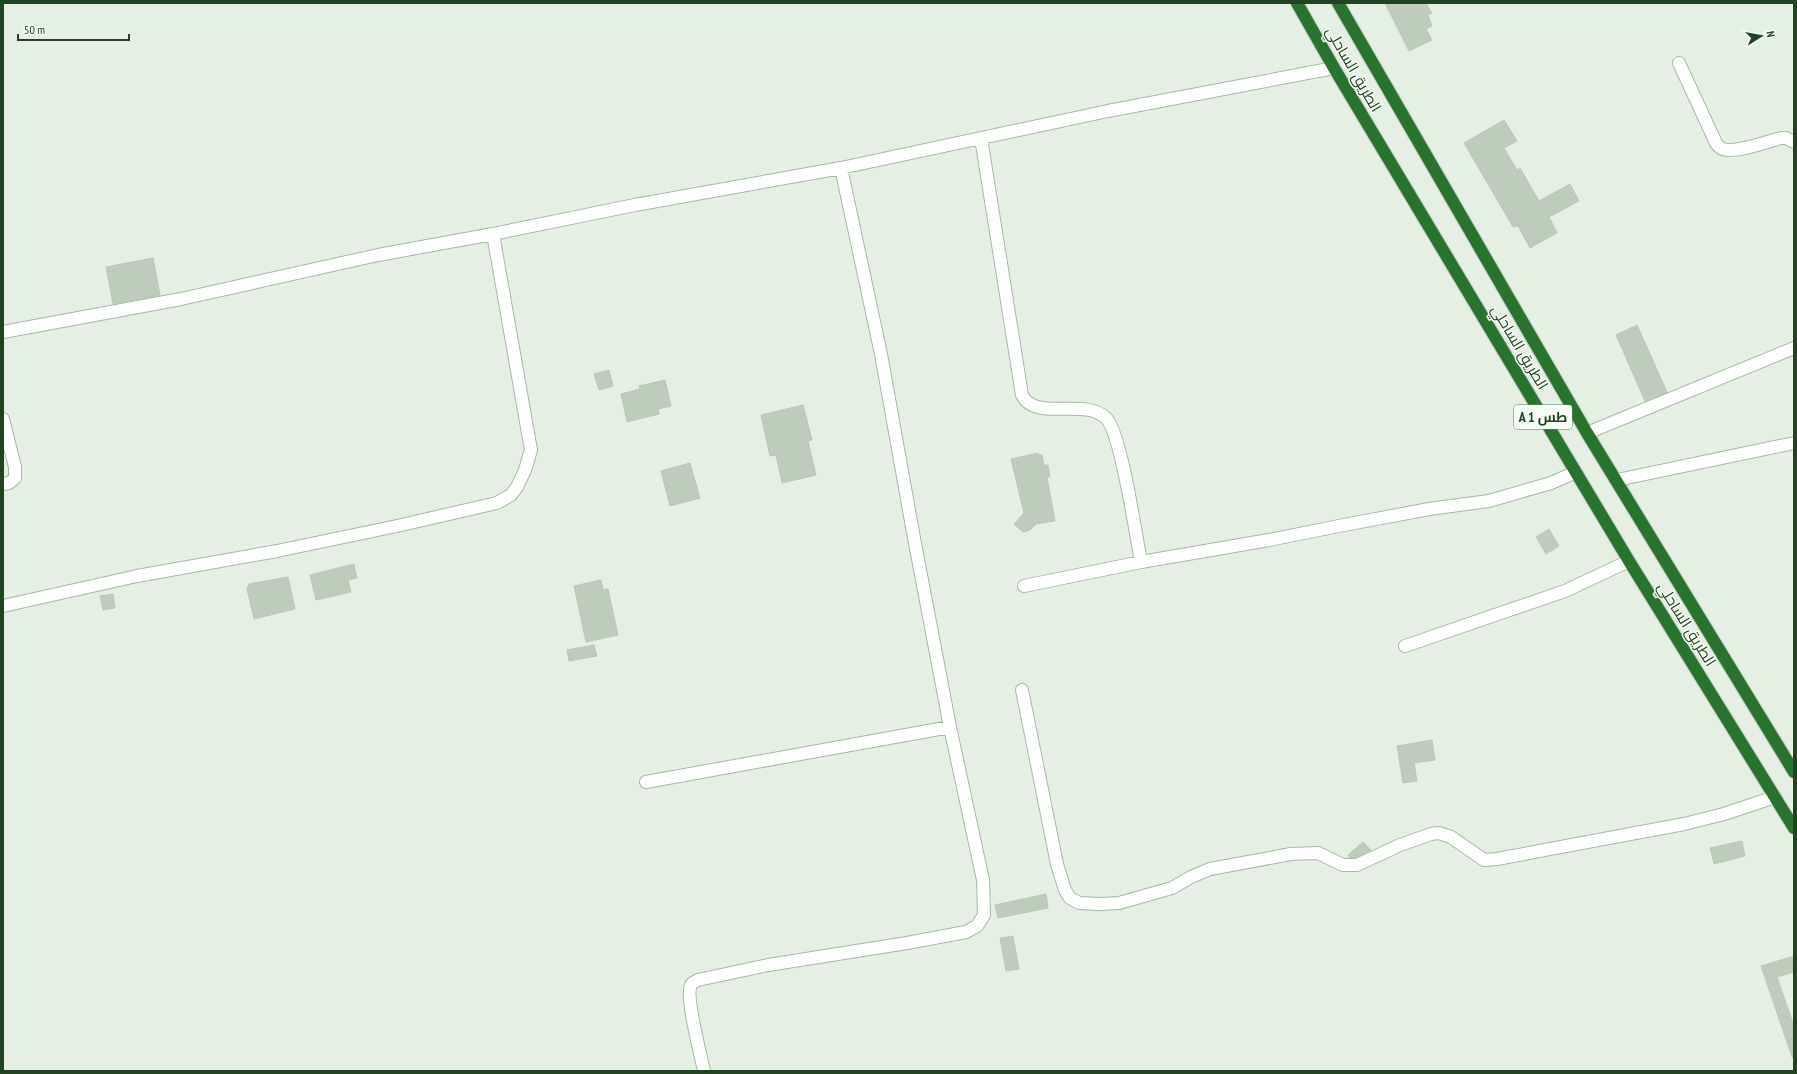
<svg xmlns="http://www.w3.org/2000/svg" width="1797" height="1074" font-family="'PT Sans Narrow',Cairo,sans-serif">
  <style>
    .building { fill: #becdbb; stroke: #b8cab5 }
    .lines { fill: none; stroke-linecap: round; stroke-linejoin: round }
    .minor-casing { stroke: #a7b8a6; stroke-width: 14 }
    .highway-casing { stroke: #c1cac1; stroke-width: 14 }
    .minor { stroke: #fff; stroke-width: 12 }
    .highway { stroke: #29732f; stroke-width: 12 }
    .labels { text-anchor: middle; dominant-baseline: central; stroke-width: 3; stroke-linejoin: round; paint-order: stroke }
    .shield { fill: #f6fbf5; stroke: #617a61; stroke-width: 1 }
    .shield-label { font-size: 14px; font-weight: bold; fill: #214321 }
    .street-label { font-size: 15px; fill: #214321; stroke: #f6fbf5 }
  </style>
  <rect width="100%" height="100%" fill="#e6efe4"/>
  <path class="building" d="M1385 3H1426L1432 13 1428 15 1432 26 1426 29 1432 40 1409 51Z
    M1504 120 1517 141 1504 148 1517 170 1520 168 1539 201 1570 184 1579 201 1549 217 1557 233 1530 248 1518 226 1513 227 1464 143Z
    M153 258 160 295 113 304 106 267Z
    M1637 325 1667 392 1645 401 1616 335Z
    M609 370 613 386 599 390 594 374Z
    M665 380 671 406 658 409 659 414 627 422 621 394 640 389 639 386Z
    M803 405 812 440 808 441 816 475 782 483 776 455 770 456 761 415Z
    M1038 453 1039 455H1042L1044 465H1048L1050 477H1047L1055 521 1036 524 1030 530 1023 532 1014 524 1024 513 1011 459Z
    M690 463 700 498 670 506 661 471Z
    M1549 529 1559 546 1546 554 1536 537Z
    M354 564 357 578 348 580 351 592 316 600 310 575Z
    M288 577 295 609 254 619 247 589 249 584Z
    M601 580 603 590 608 589 618 635 586 642 574 586Z
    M113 594 115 608 103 610 100 596Z
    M594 645 597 656 569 661 567 650Z
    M1432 740 1435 760 1414 763 1417 781 1403 783 1397 746Z
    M1742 841 1745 856 1714 864 1710 848Z
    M1363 842 1371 850 1355 858H1350L1348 855Z
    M1046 894 1048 908 998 918 995 905Z
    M1013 936 1019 969 1006 971 1000 938Z
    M1794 956V972L1777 977 1794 1026V1057H1792L1761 966Z"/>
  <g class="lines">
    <defs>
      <path id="minor" d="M1679 63 1716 143C1718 146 1720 148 1723 149 1735 154 1768 141 1781 138H1786L1794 142
        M981 138 1022 395C1035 422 1085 397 1106 418 1121 432 1136 536 1141 562
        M3 332 181 299 378 255 493 234 635 205 841 168 1108 111 1334 68
        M3 419 15 467V478L9 483 3 484
        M1587 433 1794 348
        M1617 480 1794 443
        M1024 586 1141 562 1269 540 1344 525 1429 509 1489 501 1551 483 1576 472
        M3 606 137 576 277 551 397 526 497 503 511 495 517 487 525 470 531 450 493 234
        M1405 646 1565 591 1629 561
        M1022 690 1057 864 1065 890 1070 898 1079 903 1099 904 1119 903 1172 888 1191 877 1210 869 1291 854 1318 853 1343 865H1357L1400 845 1431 834 1439 833 1451 837 1484 860 1497 859 1684 824 1724 814 1775 797
        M646 782 950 727
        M704 1071C701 1056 685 996 691 985 692 983 696 981 698 980L768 965 907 943 966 932 977 926 984 915 983 880 950 727 914 538 881 354 841 168"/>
      <path id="highway" d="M1297 3 1334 68 1629 561 1794 828
        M1338 3 1587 433 1794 772"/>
    </defs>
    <use href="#minor" class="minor-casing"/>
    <use href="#highway" class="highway-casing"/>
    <use href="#minor" class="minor"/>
    <use href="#highway" class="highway"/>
  </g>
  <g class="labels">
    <rect class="shield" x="1514" y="405" width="58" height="24" rx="3"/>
    <g class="shield-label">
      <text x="1543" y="417">A 1 طس</text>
    </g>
    <g class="street-label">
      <text transform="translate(1354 69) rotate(60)">الطريق الساحلي</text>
      <text transform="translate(1520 347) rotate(59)">الطريق الساحلي</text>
      <text transform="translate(1687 624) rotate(58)">الطريق الساحلي</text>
    </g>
  </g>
  <rect width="1797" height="1074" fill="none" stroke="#214321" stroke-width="8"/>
  <g transform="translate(1761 36) rotate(79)" stroke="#f6fbf5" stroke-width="3" paint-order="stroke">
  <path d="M0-3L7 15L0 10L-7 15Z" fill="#214321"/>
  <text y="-6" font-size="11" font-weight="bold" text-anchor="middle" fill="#214321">N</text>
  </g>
  <path d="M18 34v6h111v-6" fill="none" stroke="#214321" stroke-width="2"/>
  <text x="24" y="34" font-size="12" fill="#214321" stroke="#f6fbf5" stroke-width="3" paint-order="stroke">50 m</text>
</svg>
